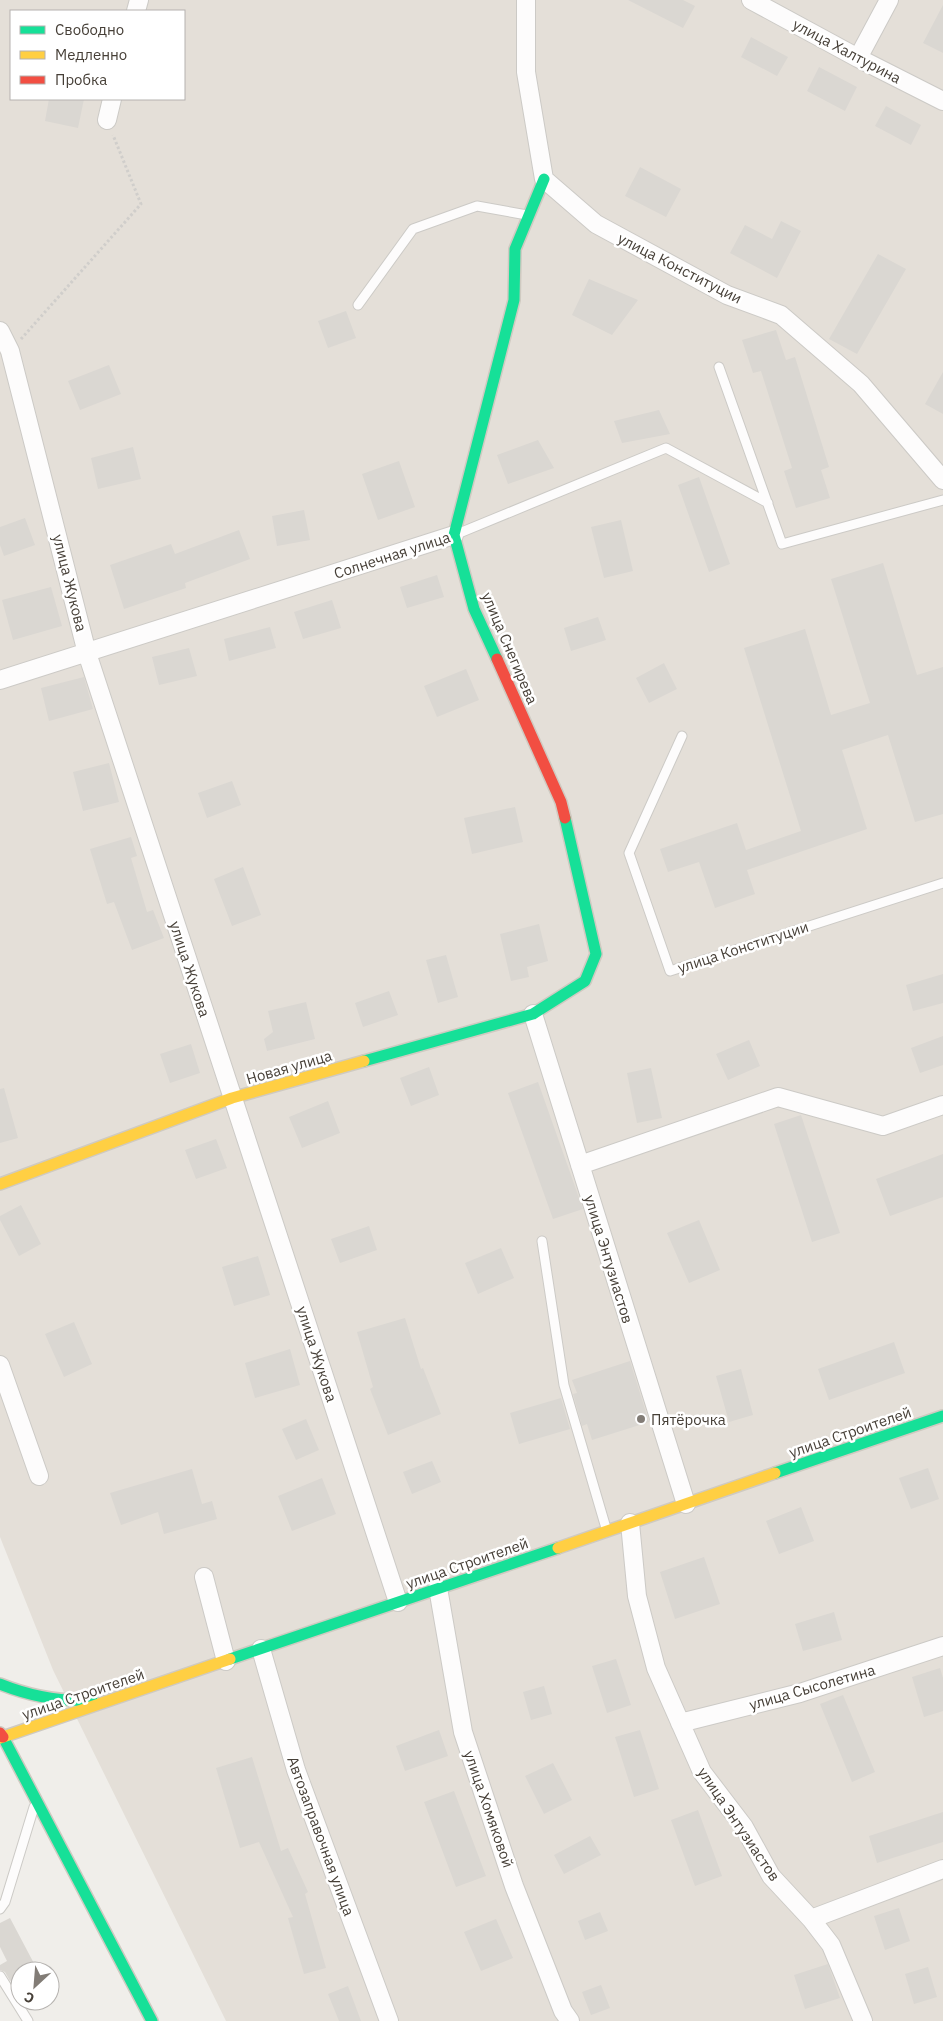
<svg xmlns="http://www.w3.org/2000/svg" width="943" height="2021" font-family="'IBM Plex Sans',sans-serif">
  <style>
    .residential { fill: #e4dfd8; fill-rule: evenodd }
    .building { fill: #dad7d2 }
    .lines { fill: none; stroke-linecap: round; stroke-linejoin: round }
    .lane-casing { stroke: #cccac6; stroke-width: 11 }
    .street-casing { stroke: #cccac6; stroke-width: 20 }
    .fast-casing { stroke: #cfcac1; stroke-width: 14 }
    .slow-casing { stroke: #cfcac1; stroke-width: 14 }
    .jam-casing { stroke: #cfcac1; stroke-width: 14 }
    .path { stroke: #d0cecb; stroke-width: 3; stroke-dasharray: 2.5 2.5; stroke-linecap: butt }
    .lane { stroke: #fdfcfc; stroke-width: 9 }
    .street { stroke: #fdfcfc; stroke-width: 18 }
    .fast { stroke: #16e098; stroke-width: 11 }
    .slow { stroke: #ffcf43; stroke-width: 11 }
    .jam { stroke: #f24e42; stroke-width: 11 }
    .poi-dot { fill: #827c76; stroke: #fff; stroke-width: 2 }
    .labels { text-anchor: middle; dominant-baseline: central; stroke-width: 5; stroke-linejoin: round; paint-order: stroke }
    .street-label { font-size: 15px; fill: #463f37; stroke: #fff }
    .poi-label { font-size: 15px; fill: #463f37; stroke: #fff; text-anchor: start }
  </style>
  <rect width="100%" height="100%" fill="#f0eeea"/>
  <path class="residential" d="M0 0H943V2021H226L53 1670 0 1537ZM11 11H184V99H11Z"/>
  <path class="building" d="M628 0H683L695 6 683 28Z
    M943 5V53L923 43Z
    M751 37 788 57 777 76 741 57Z
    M819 67 857 87 845 111 807 91Z
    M49 99H84L78 128 45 121Z
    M886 106 921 125 911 145 875 126Z
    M640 167 681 189 666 217 625 196Z
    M781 221 801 231 777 278 730 253 745 225 772 239Z
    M878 254 906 269 857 354 829 339Z
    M589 279 638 300 612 335 572 315Z
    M346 311 356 338 328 348 318 321Z
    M776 330 786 360 795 357 829 467 821 470 830 498 796 508 784 471 792 468 761 371 753 373 742 340Z
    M109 365 121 394 80 410 68 381Z
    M943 372V414L925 404Z
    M659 410 670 434 622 443 614 421Z
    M538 440 554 468 508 484 497 455Z
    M133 447 141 479 98 489 91 458Z
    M399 461 415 507 378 520 362 474Z
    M699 477 730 564 709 572 678 485Z
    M304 510 310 540 277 546 272 516Z
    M25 518 35 545 4 556 0 545V527Z
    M621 520 633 571 604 578 591 527Z
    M239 530 250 559 185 583 186 588 124 609 110 565 171 544 175 554Z
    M883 563 917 675 943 667V814L915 822 888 735 842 750 867 829 747 870 755 894 715 908 699 862 668 872 660 849 737 823 746 850 801 831 744 648 805 629 831 715 870 703 831 579Z
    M437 575 444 597 407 608 400 587Z
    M51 587 62 626 13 640 2 600Z
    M332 600 341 628 303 639 294 612Z
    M598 617 606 640 571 651 564 628Z
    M270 627 276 648 229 661 224 639Z
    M189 648 197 676 159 685 152 657Z
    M664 663 677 689 649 703 636 678Z
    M466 669 479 700 437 717 424 686Z
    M84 677 93 709 49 721 41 688Z
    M109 763 119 802 83 811 73 772Z
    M232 781 241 805 207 818 198 793Z
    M515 807 523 842 472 854 464 818Z
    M131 837 137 856 131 858 147 912 153 910 164 938 132 950 114 902 107 904 90 849Z
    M243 867 261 915 232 926 214 879Z
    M539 924 548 961 527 967 529 977 511 981 500 934Z
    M446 955 458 997 438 1003 426 960Z
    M943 974V1003L913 1011 906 985Z
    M389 991 398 1015 363 1027 355 1003Z
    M306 1002 315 1039 267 1051 264 1039 273 1032 268 1011Z
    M943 1036V1065L920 1073 911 1048Z
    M749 1040 760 1066 728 1080 716 1054Z
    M191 1044 200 1073 170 1083 160 1054Z
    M429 1067 439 1095 411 1106 400 1078Z
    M651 1068 662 1118 637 1123 627 1073Z
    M538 1082 583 1209 553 1219 508 1093Z
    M4 1088 18 1138 0 1143V1089Z
    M328 1101 340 1133 302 1148 289 1117Z
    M801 1115 840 1233 812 1242 774 1124Z
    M216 1139 227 1168 196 1179 185 1150Z
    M943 1154V1197L890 1216 876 1179Z
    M21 1205 41 1244 19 1256 0 1220V1216Z
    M699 1220 720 1270 689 1283 667 1233Z
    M369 1226 377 1250 340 1263 331 1239Z
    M501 1248 514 1278 478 1294 465 1263Z
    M258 1256 270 1295 234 1306 222 1267Z
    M405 1318 421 1369 423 1368 441 1414 388 1435 370 1389 373 1387 357 1332Z
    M74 1322 92 1364 64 1377 45 1334Z
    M894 1342 905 1373 829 1400 818 1369Z
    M290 1349 300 1385 255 1398 245 1363Z
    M630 1361 649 1422 592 1440 587 1424 582 1426 573 1394 577 1393 572 1380Z
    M741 1369 753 1415 729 1422 716 1376Z
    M561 1398 570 1429 519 1444 510 1413Z
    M306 1419 319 1450 296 1460 282 1429Z
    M432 1461 441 1482 412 1494 403 1472Z
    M928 1468 939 1499 911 1509 899 1478Z
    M192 1469 202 1504 212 1501 217 1519 164 1534 158 1512 121 1525 110 1493Z
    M322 1478 336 1514 292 1531 278 1496Z
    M801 1507 814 1541 779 1554 766 1521Z
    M704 1557 720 1604 675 1619 660 1572Z
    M834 1612 842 1640 803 1651 795 1624Z
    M616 1659 631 1705 607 1713 592 1666Z
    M940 1668 943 1678V1711L924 1717 912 1677Z
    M544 1686 552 1714 531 1720 523 1692Z
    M843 1695 875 1772 852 1782 820 1704Z
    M439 1730 448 1756 405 1771 396 1746Z
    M640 1730 659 1789 634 1797 615 1737Z
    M252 1757 281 1851 288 1848 308 1892 305 1894 326 1968 304 1974 288 1918 293 1917 259 1842 240 1848 216 1768Z
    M553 1763 572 1800 544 1814 525 1776Z
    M454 1791 486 1876 456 1887 424 1802Z
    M698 1810 722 1876 695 1886 671 1820Z
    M943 1812V1842L877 1863 869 1836Z
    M590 1836 601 1855 564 1874 554 1855Z
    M899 1908 910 1941 885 1950 874 1916Z
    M600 1912 608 1931 585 1940 578 1921Z
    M10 1918 38 1971H20V1976L10 1981 5 1972 0 1970V1965L7 1961 0 1947V1923Z
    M496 1919 513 1958 481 1971 464 1932Z
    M828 1964 840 1998 805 2009 794 1975Z
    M928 1967 937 1997 914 2004 905 1974Z
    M601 1985 610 2008 591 2015 582 1992Z
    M348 1986 361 2021H339L328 1994Z"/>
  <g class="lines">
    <defs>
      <path id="lane" d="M358 305 413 229 477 206 527 215
        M719 367 782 544 943 500
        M457 534 666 448 768 503
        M682 736 629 853 670 971 943 883
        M542 1241 564 1385 606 1528
        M0 1909 5 1902 34 1807
        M0 1976 28 2021"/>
      <path id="street" d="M526 0V72L544 179 596 224 727 295 781 315 861 384 943 480
        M751 0 858 58 943 101
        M136 11 139 0
        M858 58 889 0
        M107 120 112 99
        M0 331 10 351 87 653 398 1602
        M0 680 454 535
        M533 1014 686 1504
        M580 1165 778 1097 883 1126 943 1105
        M0 1365 39 1476
        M630 1523 637 1596 656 1668 702 1772 744 1827 771 1876 811 1919 831 1945 863 2021
        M204 1577 226 1661
        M438 1588 463 1732 514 1886 563 2011 570 2021
        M261 1649 296 1770 389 2021
        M680 1723 800 1693 943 1646
        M811 1919 943 1869"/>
      <path id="fast" d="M497 659 474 609 454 535 514 300 515 249 544 179
        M364 1061 533 1014 585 981 596 954 565 818
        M775 1473 943 1416
        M230 1659 558 1548
        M0 1684C30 1696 59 1702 92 1700
        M3 1737 152 2021"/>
      <path id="slow" d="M0 1184 232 1098 364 1061
        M558 1548 775 1473
        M0 1738 230 1659"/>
      <path id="jam" d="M497 659 561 802 565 818
        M0 1733 3 1737"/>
    </defs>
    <use href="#lane" class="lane-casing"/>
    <use href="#street" class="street-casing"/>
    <use href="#fast" class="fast-casing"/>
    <use href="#slow" class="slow-casing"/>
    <use href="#jam" class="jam-casing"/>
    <path class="path" d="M21 339 141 204 113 135"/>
    <use href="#lane" class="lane"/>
    <use href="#street" class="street"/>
    <use href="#fast" class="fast"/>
    <use href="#slow" class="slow"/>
    <use href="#jam" class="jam"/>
  </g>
  <circle class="poi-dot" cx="641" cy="1419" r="5"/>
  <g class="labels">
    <g class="street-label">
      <text transform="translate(847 51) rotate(28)">улица Халтурина</text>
      <text transform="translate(680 268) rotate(27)">улица Конституции</text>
      <text transform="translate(392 555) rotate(-18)">Солнечная улица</text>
      <text transform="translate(70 583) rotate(76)">улица Жукова</text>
      <text transform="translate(510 648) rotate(67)">улица Снегирева</text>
      <text transform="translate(743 947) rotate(-18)">улица Конституции</text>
      <text transform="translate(190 969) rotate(72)">улица Жукова</text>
      <text transform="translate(289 1067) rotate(-16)">Новая улица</text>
      <text transform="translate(609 1259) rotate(73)">улица Энтузиастов</text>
      <text transform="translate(317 1354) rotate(72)">улица Жукова</text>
      <text transform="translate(850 1432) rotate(-19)">улица Строителей</text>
      <text transform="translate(467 1563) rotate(-19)">улица Строителей</text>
      <text transform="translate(812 1687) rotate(-16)">улица Сысолетина</text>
      <text transform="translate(83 1694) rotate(-19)">улица Строителей</text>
      <text transform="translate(489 1809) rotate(71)">улица Хомяковой</text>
      <text transform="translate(739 1824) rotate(56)">улица Энтузиастов</text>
      <text transform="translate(321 1836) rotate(70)">Автозаправочная улица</text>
    </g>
    <g class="poi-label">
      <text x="651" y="1419">Пятёрочка</text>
    </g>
  </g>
  <rect x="10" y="10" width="175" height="90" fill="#ffffff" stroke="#b5b2af"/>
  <rect x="20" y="26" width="25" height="8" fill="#16e098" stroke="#b5b2af"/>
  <text x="55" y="35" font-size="15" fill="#463f37">Свободно</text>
  <rect x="20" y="51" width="25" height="8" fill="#ffcf43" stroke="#b5b2af"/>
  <text x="55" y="60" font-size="15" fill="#463f37">Медленно</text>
  <rect x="20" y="76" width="25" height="8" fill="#f24e42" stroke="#b5b2af"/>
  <text x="55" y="85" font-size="15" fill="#463f37">Пробка</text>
  <g transform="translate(35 1986) rotate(206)"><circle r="24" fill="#ffffff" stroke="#b5b2af"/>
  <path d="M0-4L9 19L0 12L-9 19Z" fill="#827c76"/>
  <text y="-8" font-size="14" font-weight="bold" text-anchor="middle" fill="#463f37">С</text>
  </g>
</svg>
